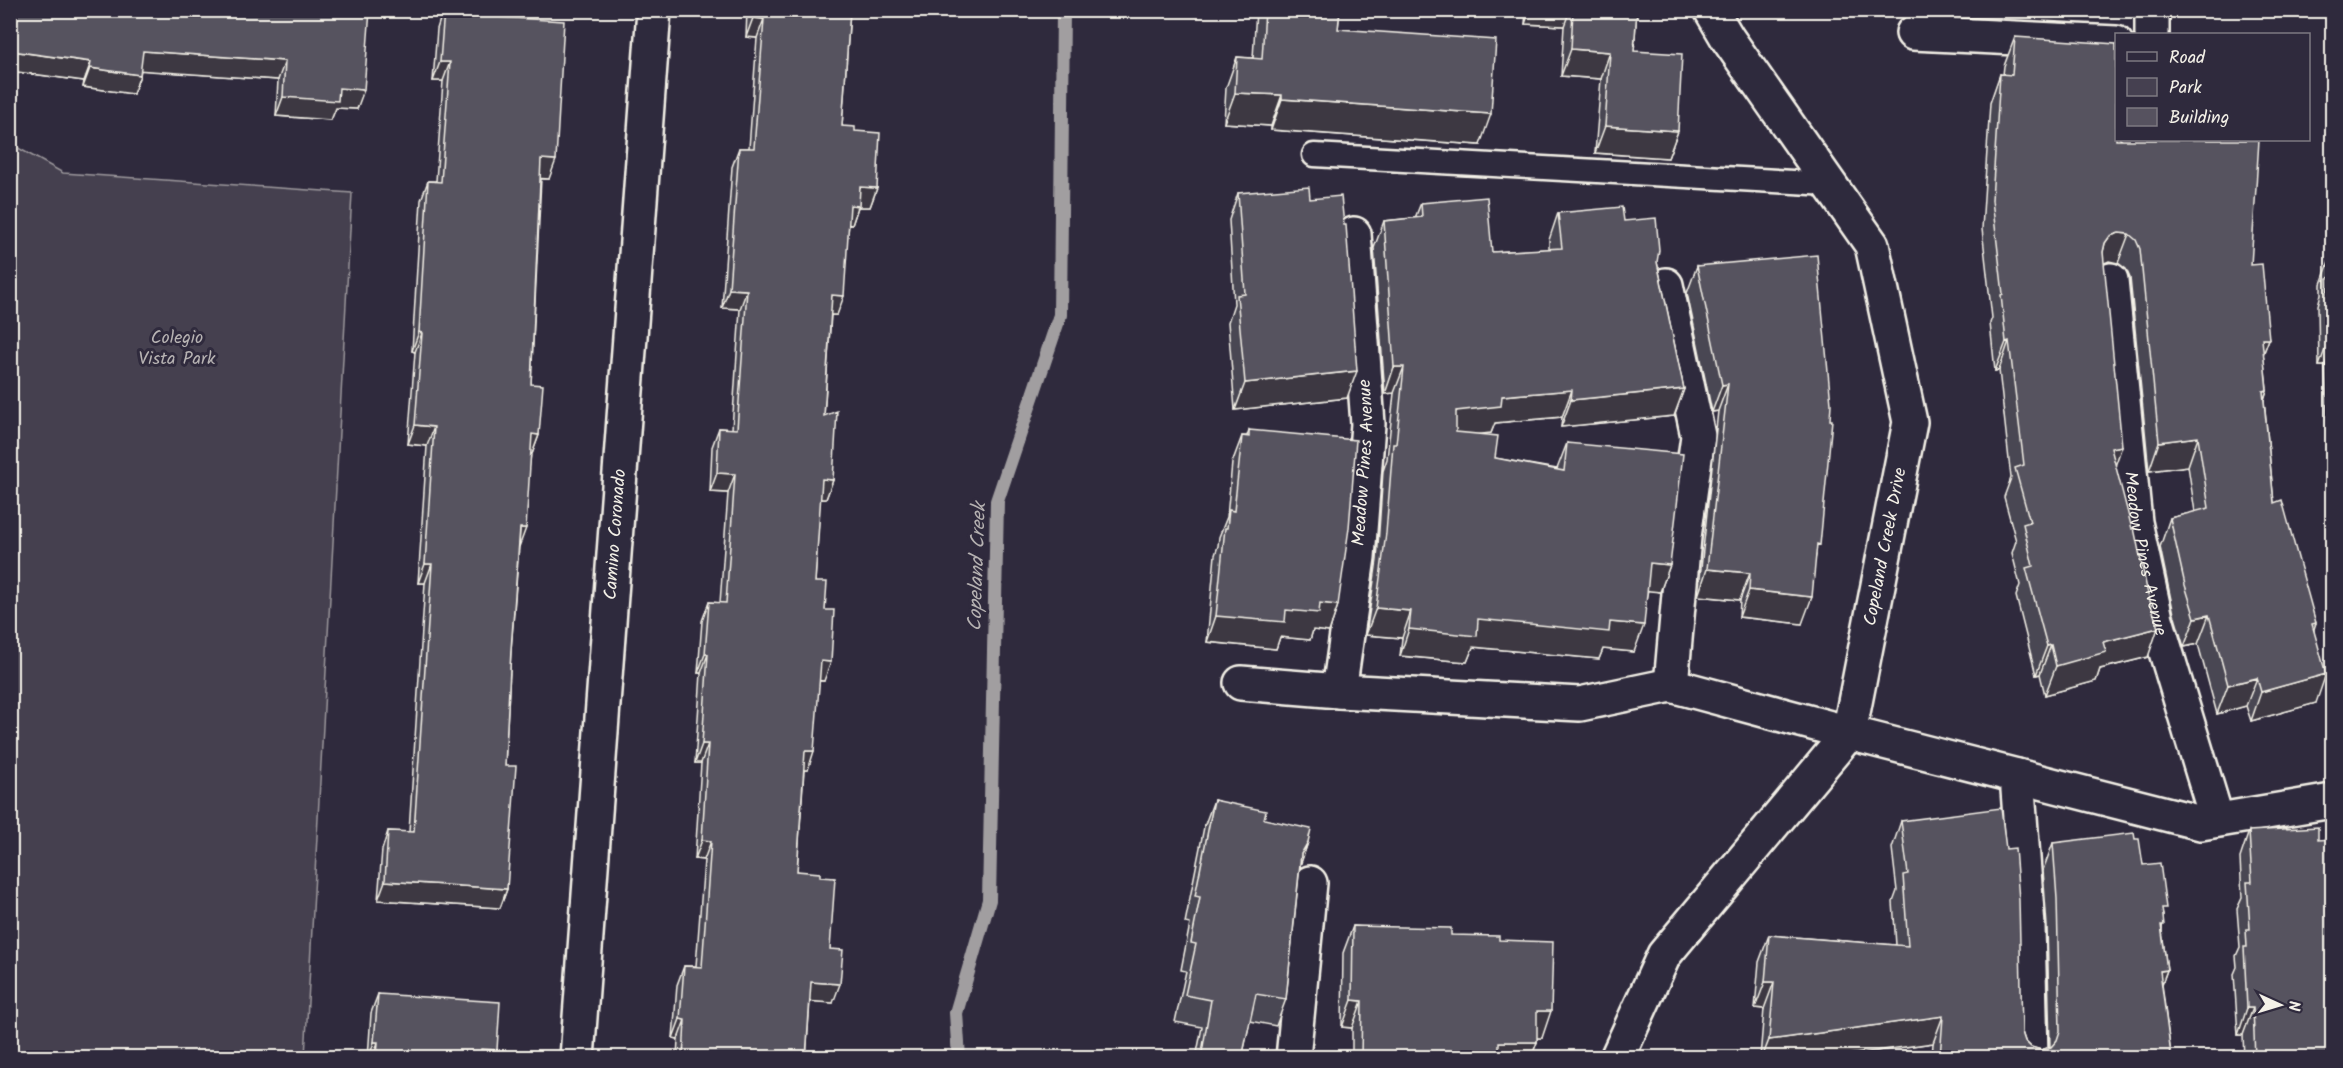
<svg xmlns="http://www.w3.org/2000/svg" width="2343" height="1068" font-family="Kalam,sans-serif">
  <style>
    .green { fill: #454050; stroke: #9c989c; stroke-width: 1.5 }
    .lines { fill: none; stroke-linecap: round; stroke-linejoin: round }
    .stream { stroke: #a19ea0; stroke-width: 14 }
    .service-casing { stroke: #f4f1e8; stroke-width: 27 }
    .minor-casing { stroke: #f4f1e8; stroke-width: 38 }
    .service { stroke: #2f2a3d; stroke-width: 22 }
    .minor { stroke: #2f2a3d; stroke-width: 33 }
    .wall { fill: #4a4752; stroke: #f4f1e8; stroke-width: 1.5 }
    .shaded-wall { fill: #3c3942; stroke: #f4f1e8; stroke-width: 1.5 }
    .building { fill: #56525f; stroke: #f4f1e8; stroke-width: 1.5 }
    .labels { text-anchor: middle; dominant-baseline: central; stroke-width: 6; stroke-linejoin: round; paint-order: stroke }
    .park-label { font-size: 18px; fill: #b7b3b3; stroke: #2f2a3d }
    .street-label { font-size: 18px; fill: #f4f1e8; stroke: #2f2a3d }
    .water-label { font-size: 20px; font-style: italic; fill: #b6b2b2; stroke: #2f2a3d }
  </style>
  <rect width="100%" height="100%" fill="#2f2a3d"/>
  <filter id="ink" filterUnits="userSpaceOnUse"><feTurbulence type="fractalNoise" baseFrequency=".0167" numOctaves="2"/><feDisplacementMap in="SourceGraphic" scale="12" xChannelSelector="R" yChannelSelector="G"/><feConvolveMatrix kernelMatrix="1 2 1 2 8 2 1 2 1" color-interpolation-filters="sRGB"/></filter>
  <g filter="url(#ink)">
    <path class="green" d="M11 144 63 173 352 193 305 1057H11Z"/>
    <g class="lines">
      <path class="stream" d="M959 1058 956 1013 989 900 997 501 1060 315 1063 10"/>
      <defs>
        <path id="service" d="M1314 155 1829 184"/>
        <g id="minor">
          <path d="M1913 33 2116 43"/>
          <path d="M2152 34V10"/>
          <path id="s1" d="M2111 280 2135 522 2156 619 2217 820"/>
          <path d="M1666 285 1698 436 1684 537 1671 685"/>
          <path d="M1241 683 1339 691 1580 704 1671 685 1849 733 2201 823 2332 801"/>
          <path id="s2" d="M1339 691 1358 557 1368 424 1354 234"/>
          <path d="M2017 776 2028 926 2031 1058"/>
          <path id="s3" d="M577 1058 654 10"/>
          <path d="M1293 1058 1310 883"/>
          <path id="s4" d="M1617 1058 1664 955 1849 733 1910 422 1872 245 1728 39 1711 10"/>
        </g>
      </defs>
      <use href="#service" class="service-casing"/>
      <use href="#minor" class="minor-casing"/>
      <use href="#service" class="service"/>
      <use href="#minor" class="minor"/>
    </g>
    <path class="wall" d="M10 10H370L357 109 336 108 331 120 276 116 278 80 141 70 140 75 133 94 83 87 84 81 10 71Z
      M443 10 495 17 549 179H541L531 384 539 435 532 454H531L519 547 511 650 505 766 507 889 500 908 378 900 382 850 388 831 409 832 425 583H418L427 446 408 444 415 352 412 351 421 200 428 181H436L443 81H433L437 29Z
      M747 10H850L842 126 855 131 877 188 870 207H858L852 225H849L837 315H831L824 416 833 480 826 499H820L815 582 825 610 824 681H819L808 770H804L797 871 820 877 830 949 833 1003 810 1001 806 1058H677L678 1039 673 1038 677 985 684 966H696L704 860 695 859 701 763H695L701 673H698L702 621 709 602 720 603 728 493 710 492 712 447 719 428 732 429 740 309 722 308 732 167 739 148H749L757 38 746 37Z
      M1256 10H1340L1338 29 1480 145 1271 130V126L1224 123 1226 88 1237 57 1253 58Z
      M1526 10H1637L1634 51 1678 131 1668 158 1595 153 1601 79 1561 76 1564 26 1525 24Z
      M2015 37 2251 265 2269 339 2263 354 2267 390 2264 400 2274 503 2316 623 2314 629 2316 703 2251 721 2246 706 2217 714 2198 644 2184 647 2174 614 2160 547 2170 518 2195 512 2188 466 2149 471 2130 278 2126 269 2118 263 2109 261 2104 263 2115 465 2148 657 2100 669 2096 681 2045 695 2040 674 2036 675 2016 596 2020 585 2012 553 2016 541 2004 497 2011 478 1999 370 1995 371 1990 323 1992 318 1982 229 1990 103 2000 74 2003 75 2004 66Z
      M1238 193 1310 199 1347 398 1235 410 1228 322 1234 304 1229 220Z
      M1421 203 1492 252 1549 249V240L1558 213 1624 221 1657 262 1684 389 1674 416 1561 427 1562 417 1495 423 1491 433 1479 434 1495 458 1557 469 1567 443 1670 565 1660 592 1648 590 1634 652 1603 649 1599 659 1473 647 1467 662 1400 656 1402 638 1366 635 1377 560 1383 471 1387 459 1394 393 1385 394 1374 248 1384 221 1415 218Z
      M2331 257H2332V432V431H2327L2325 366H2319L2318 305 2321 294V284Z
      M1697 266 1816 555 1802 624 1739 617 1740 600 1698 596 1718 411 1712 412 1687 293Z
      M1249 430 1338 605 1329 632 1313 630 1310 640 1280 637 1276 649 1207 642 1215 555 1218 546 1219 537 1227 517 1232 463 1242 436H1247Z
      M1214 800 1264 819 1308 842 1300 865 1286 999 1276 1026 1250 1021 1242 1058H1196L1202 1027 1175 1022 1186 971 1181 970 1190 924 1185 923 1204 827Z
      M1901 821 2022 1032 2025 1041 2031 1047 2041 1050 2050 1047 2047 926 2043 870 2053 843 2135 839 2143 865 2163 915 2162 931 2167 970 2162 984 2171 1055 2183 1058H1932L1933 1043 1826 1058H1760L1764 1009 1755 1008 1759 962 1769 935 1896 945 1893 902 1897 891 1892 848Z
      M2249 831 2332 1058H2244L2243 1035H2238L2234 974 2237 967 2236 956 2240 947 2237 909 2242 898 2240 858Z
      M1353 926 1499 940 1542 1038H1537V1042L1531 1058H1352V1028L1342 1027 1343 953Z
      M378 994 497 1050 494 1058H368L371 1013Z"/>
    <path class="shaded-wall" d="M1530 10H1570L1564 26 1525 24Z
      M753 18 764 19 757 38 746 37Z
      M10 29H15L10 40Z
      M1571 49 1610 52 1601 79 1561 76Z
      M12 51 91 62 84 81 10 71V54Z
      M143 51 285 61 278 80 136 70Z
      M440 62H450L443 81H433Z
      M90 68 140 75 133 94 83 87Z
      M339 88 364 90 357 109 336 108 331 120 276 116 283 97Z
      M1235 93 1282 95 1271 126 1224 123Z
      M1282 99 1491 114 1480 145 1271 130Z
      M1605 126 1678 131 1668 158 1595 153Z
      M541 159 556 160 549 179 534 178Z
      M860 187 877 188 870 207H858L852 225 844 224 850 205Z
      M2119 233 2129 234 2118 263 2109 261 2100 265 2105 243 2110 236Z
      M729 289 747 290 740 309 722 308Z
      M832 295 844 296 837 315H825Z
      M419 332 422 333 415 352 412 351Z
      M2262 339H2269L2258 368Z
      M2329 339H2332V346L2325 366H2319Z
      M2009 341 1999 370 1995 371 2006 342Z
      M1394 367H1404L1394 393 1385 394Z
      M1357 371 1347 398 1235 410 1245 383Z
      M1728 384 1718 411 1712 412 1722 385Z
      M1684 389 1674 416 1561 427 1571 400Z
      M1572 390 1562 417 1495 423 1491 433 1447 438 1456 411 1502 396Z
      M2267 390 2257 419 2263 391Z
      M2332 417V431H2327Z
      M415 425 434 427 427 446 408 444Z
      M532 434 539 435 532 454 525 453Z
      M2198 437 2188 466 2149 471 2159 442Z
      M2122 446 2112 475 2111 448Z
      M717 473 735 474 728 493 710 492Z
      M822 479 833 480 826 499H815Z
      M520 528H526L519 547Z
      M1650 563 1670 565 1660 592 1641 590Z
      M425 564H432L425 583H418Z
      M1707 569 1750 573 1740 600 1698 596Z
      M1749 590 1812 597 1802 624 1739 617Z
      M1320 603 1338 605 1329 632 1313 630 1310 640 1280 637 1276 649 1207 642 1216 616Z
      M1376 608 1411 611 1402 638 1366 635Z
      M2209 615 2198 644 2184 647 2195 618Z
      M1478 619 1610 622 1644 625 1634 652 1603 649 1599 659 1473 647 1467 662 1400 656 1409 629Z
      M2158 628 2148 657 2100 669 2096 681 2045 695 2056 666 2103 642Z
      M2051 645 2040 674 2036 675 2047 646Z
      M705 654H708L701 673H698Z
      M821 661 831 662 824 681 814 680Z
      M2326 674 2316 703 2251 721 2261 692Z
      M2257 678 2246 706 2217 714 2228 685Z
      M702 744H708L701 763H695Z
      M805 751H814L808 770H798Z
      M702 840 711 841 704 860 695 859Z
      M1308 842 1299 869 1301 854Z
      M385 881 507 889 500 908 378 900Z
      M2167 970 2157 997 2160 971Z
      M811 982 840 984 833 1003 804 1001Z
      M1765 982H1774L1764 1009 1755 1008Z
      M1352 1000 1362 1001 1352 1028 1342 1027Z
      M2247 1008H2253L2243 1035H2238Z
      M1537 1011H1551L1542 1038H1528Z
      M1943 1016 1933 1043 1826 1058H1762L1769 1040Z
      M680 1019 685 1020 678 1039 673 1038Z
      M374 1042H378L373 1058H369Z
      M1499 1042H1537L1531 1058H1493Z
      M481 1049 497 1050 494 1058H477Z"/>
    <path class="building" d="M10 10H370L364 90 339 88 338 101 283 97 285 61 143 51 140 75 90 68 91 62 12 51 15 29H10Z
      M444 10 495 14V17L564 21 556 160 541 159 531 384 543 385 539 435 532 434 526 528H520L511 650 505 766H516L507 889 385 881 388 831 414 832 432 564H425L434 427 415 425 422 333 419 332 428 181 441 182 450 62H440Z
      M753 10H850L842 126 855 127V131L880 133 877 188 860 187 859 206 850 205 844 296 832 295 824 416 837 411 833 480 822 479 815 582H827L825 610H834L831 662 821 661 814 751H805L797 871 820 873V877L835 878 830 949 843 950 840 984 811 982 806 1058H683L685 1020 680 1019 684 966 702 967 711 841 702 840 708 744H702L708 654H705L709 602 726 603 735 474 717 473 719 428 737 429 747 290 729 289 739 148H754L764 19 753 18Z
      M1265 10H1340L1338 29 1496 40 1491 114 1282 99V95L1235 93 1237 57 1262 59Z
      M1573 10H1637L1634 51 1682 54 1678 131 1605 126 1610 52 1571 49Z
      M2015 37 2116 44V140H2259L2251 265 2262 264 2269 339H2262L2267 390 2263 391 2274 503 2282 500 2316 623 2312 624 2326 674 2261 692 2257 678 2228 685 2209 615 2195 618 2185 585 2170 518 2209 508 2198 437 2159 442 2140 249 2136 240 2129 234 2119 233 2110 236 2105 243 2103 252 2122 446 2111 448 2132 529 2134 528 2148 594 2158 628 2103 642 2106 652 2056 666 2051 645 2047 646 2026 568 2033 566 2023 524 2030 522 2015 468 2024 465 2009 341 2006 342 2001 295 2003 294 1992 200 2000 74 2012 75Z
      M1309 187 1310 199 1341 196 1344 225H1346L1357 371 1245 383 1237 295 1245 294 1238 193Z
      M1487 197 1492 252 1562 248 1558 213 1622 207 1624 221 1656 218 1659 250 1657 262 1684 389 1571 400 1572 390 1502 396 1501 406 1456 411V432L1498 436 1495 458 1564 471 1567 443 1683 454 1670 565 1650 563 1644 625 1610 622 1609 632 1478 619 1477 636 1409 629 1411 611 1376 608 1386 533 1393 444H1396L1404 367H1394L1384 221 1422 217 1421 203Z
      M1817 255 1831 404 1830 420H1832L1820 545 1817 544 1812 597 1749 590 1750 573 1707 569 1728 384 1722 385 1697 266Z
      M2331 257H2332V339H2329L2327 278 2331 277Z
      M1249 430 1356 440 1349 528 1338 605 1320 603 1319 613 1286 610 1285 622 1216 616 1225 528H1227L1229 510 1234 511 1242 436 1249 437Z
      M1214 800 1266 811 1264 819 1311 829 1308 842 1301 854 1286 999 1256 994 1242 1058H1201L1211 1000 1185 995 1196 944 1191 943 1200 897 1195 896Z
      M2001 808 2006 849 2015 848 2019 900 2022 1032 2025 1041 2031 1047 2041 1050 2051 1047 2057 1040 2060 1031 2057 899 2053 843 2134 833 2135 839H2139L2143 865 2160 863 2166 908H2162L2164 925H2161L2167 970 2160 971 2171 1055H2183V1058H1940L1943 1016 1769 1040 1774 982H1765L1769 935 1908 946 1903 875 1908 874 1901 821Z
      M2318 827V840L2332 839V1058H2255L2253 1008H2247L2244 947H2247L2246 929H2250L2247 882H2252L2249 831Z
      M1353 926 1451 928V935L1499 936V940L1553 942 1551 1011H1537V1042H1499V1058H1361L1362 1001 1352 1000Z
      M378 994 500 1002 497 1050 481 1049 480 1058H377L378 1042H374Z"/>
  </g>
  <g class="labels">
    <g class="park-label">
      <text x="177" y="338">Colegio<tspan x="177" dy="21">Vista Park</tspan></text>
    </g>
    <g class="street-label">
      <text stroke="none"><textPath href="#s2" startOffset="230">Meadow Pines Avenue</textPath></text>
      <text stroke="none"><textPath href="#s3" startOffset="525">Camino Coronado</textPath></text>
      <text stroke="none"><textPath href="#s4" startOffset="592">Copeland Creek Drive</textPath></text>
      <text stroke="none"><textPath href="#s1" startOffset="276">Meadow Pines Avenue</textPath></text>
    </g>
    <g class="water-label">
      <text transform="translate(978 567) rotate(-88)">Copeland Creek</text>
    </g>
  </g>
  <rect width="2343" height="1068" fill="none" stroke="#2f2a3d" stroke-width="36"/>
  <rect x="18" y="18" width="2307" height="1032" fill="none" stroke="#f4f1e8" stroke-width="2" filter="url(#ink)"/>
  <rect x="2115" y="33" width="195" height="108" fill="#2f2a3d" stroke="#7e7a81" stroke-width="1.5"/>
  <rect x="2127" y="52" width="30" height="9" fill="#2f2a3d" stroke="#7e7a81" stroke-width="1.5"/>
  <text x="2169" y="63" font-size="18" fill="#f4f1e8">Road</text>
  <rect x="2127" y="78" width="30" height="18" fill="#454050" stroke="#7e7a81" stroke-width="1.5"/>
  <text x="2169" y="93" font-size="18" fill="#f4f1e8">Park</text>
  <rect x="2127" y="108" width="30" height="18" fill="#56525f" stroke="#7e7a81" stroke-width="1.5"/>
  <text x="2169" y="123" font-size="18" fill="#f4f1e8">Building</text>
  <g transform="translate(2280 1005) rotate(94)" stroke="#2f2a3d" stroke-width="4.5" paint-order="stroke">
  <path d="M0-4.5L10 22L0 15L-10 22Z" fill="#f4f1e8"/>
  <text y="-9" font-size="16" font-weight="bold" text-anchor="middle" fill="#f4f1e8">N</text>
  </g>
</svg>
